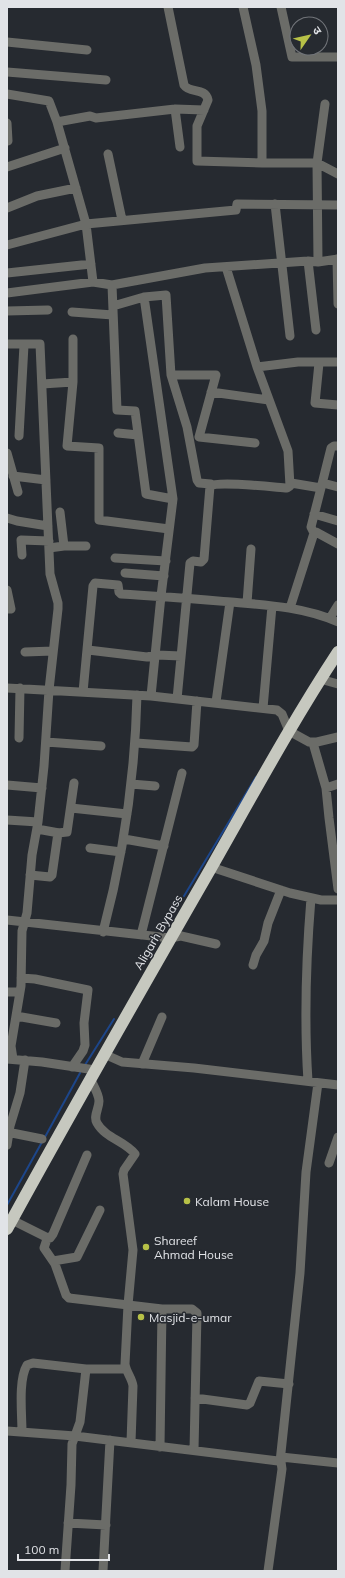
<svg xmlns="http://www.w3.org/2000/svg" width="345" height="1578" font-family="Mulish,'Noto Sans Devanagari',sans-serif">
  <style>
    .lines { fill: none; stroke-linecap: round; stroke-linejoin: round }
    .stream { stroke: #1d468a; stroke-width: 2 }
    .minor { stroke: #6b6c68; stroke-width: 9 }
    .highway { stroke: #c6c8bf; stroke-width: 12 }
    .poi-dot { fill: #b7c147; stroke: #262a30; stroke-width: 1.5 }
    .labels { text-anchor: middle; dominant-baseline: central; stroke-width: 3; stroke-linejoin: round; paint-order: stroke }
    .street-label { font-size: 12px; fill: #e1e3e7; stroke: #262a30 }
    .poi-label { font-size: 12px; fill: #e1e3e7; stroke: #262a30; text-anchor: start }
  </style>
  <rect width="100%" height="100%" fill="#262a30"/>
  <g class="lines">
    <path class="stream" d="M184 896 256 777
      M85 1065 114 1019
      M45 1137 80 1073
      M7 1205 42 1142"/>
    <path class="minor" d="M168 7 184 85C190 94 205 87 208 100L197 126V161L262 163H317L338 174
      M243 7 256 65 262 111V163
      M281 7 292 57H338
      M7 42 87 50
      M7 72 106 80
      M7 94 49 101 57 122 86 224 7 245
      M175 109 180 147
      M57 122 90 116 96 118 175 109 204 110
      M7 123 8 141
      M108 154 122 220
      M7 167 65 148
      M275 204 290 336
      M7 208 37 196 76 188
      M337 259 338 304
      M308 261 316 330
      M318 262 317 163 325 104
      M7 273 91 264
      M93 282 86 224 236 210 237 204 338 205
      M112 285 117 410 135 411 146 494 173 499
      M7 293 93 282 112 285 205 268 308 261 318 262 338 259
      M144 297 173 499 161 596 151 696
      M113 306 144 297 166 295 171 375 187 427 197 480 199 483 211 484
      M7 311 48 310
      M72 312 113 315
      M73 339V382
      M7 344H40L50 574 58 603V609L49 690 44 766 38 822 32 855 27 913 22 931 21 986 11 1046 13 1059
      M319 363 315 403 338 405
      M257 367 298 362H338
      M171 375H216L199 437 255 443
      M42 384 73 382 67 446 99 448V520L169 529
      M211 392 269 400
      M118 433 138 435
      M19 436 24 345
      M7 453 18 492
      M13 476 46 480
      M291 483 321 488 331 448 334 446H338
      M323 483 338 487
      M60 512 64 546
      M314 514 338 521
      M7 518 17 521 48 526
      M314 533 311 527 321 488
      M49 548 64 546H86
      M22 555 21 540 49 541
      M115 558 166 561
      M125 573 164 576
      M7 590 11 609H7
      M247 603 251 549
      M290 608 314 533 316 532 338 544
      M330 618 338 605
      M88 650 147 657 157 655 181 656
      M25 652 53 651
      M320 679 338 684
      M7 688 151 696 277 710 282 714 289 731 309 742H317L338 737
      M83 692 93 586 95 583 118 585 119 592 121 594C158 596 194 599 231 602 267 605 304 607 338 622
      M177 699 190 563 193 561 201 562 204 559 210 486C218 481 273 487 287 488L290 486 288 451 257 367 226 267
      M216 702 230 602
      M263 708 272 606
      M19 738 20 688
      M46 742 101 746
      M136 743 192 747 194 745 197 701
      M313 743 326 788 329 818 338 889
      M131 784 155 786
      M7 785 42 788
      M326 788 338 784
      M71 808 127 814
      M7 820 38 822
      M37 829 59 833
      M124 839 164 846
      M90 848 121 852
      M211 867 290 893 321 900H338
      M30 875 50 877 52 875 58 833 67 832 74 783
      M7 920 170 938 181 936 216 944
      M103 932C124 853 135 776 137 695
      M141 935 182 773
      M253 965 256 955 264 941 268 923 281 890
      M21 978 35 979 88 990 84 1023 85 1045 83 1051 72 1067
      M7 992H20
      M16 1016 56 1023
      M104 1054 122 1062 194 1068 338 1085
      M7 1059 42 1062 95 1070
      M142 1064 162 1017
      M90 1078C93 1085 99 1094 99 1101 99 1109 93 1116 97 1123 105 1138 125 1141 135 1154L124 1170 123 1174 133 1250 128 1305 125 1364C126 1372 132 1378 133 1386L131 1442
      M308 1081C304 1020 306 959 311 898
      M7 1132 42 1139
      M7 1145 10 1126 20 1093 25 1060
      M329 1163 338 1137
      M12 1220 46 1237 47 1239 44 1248 55 1264 66 1295 69 1298 162 1309H192L197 1313 194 1450
      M47 1239 50 1238 53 1234 87 1155
      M53 1261 77 1257 100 1210
      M195 1398 247 1405 250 1403 259 1381 289 1384
      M7 1431 75 1436 278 1461 281 1462 282 1469 268 1571
      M22 1432C22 1414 18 1380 27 1365L33 1363 86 1369H126
      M160 1447 162 1309
      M281 1457 338 1463
      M280 1462 300 1273 306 1172 318 1083
      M68 1523 106 1525
      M65 1571 71 1485 72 1444 80 1422 86 1369
      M103 1571 110 1440"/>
    <path class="highway" d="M7 1229C73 1108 142 988 211 868 252 796 292 722 338 652"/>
  </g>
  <g class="poi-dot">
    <circle cx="187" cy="1201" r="4"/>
    <circle cx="146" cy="1247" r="4"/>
    <circle cx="141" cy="1317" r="4"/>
  </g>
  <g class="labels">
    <g class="street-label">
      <text transform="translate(158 932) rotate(-60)">Aligarh Bypass</text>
    </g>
    <g class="poi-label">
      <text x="195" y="1201">Kalam House</text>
      <text x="154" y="1240">Shareef<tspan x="154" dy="14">Ahmad House</tspan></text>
      <text x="149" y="1317">Masjid-e-umar</text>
    </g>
  </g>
  <rect width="345" height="1578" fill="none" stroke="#e1e3e7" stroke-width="16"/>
  <g transform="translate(309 36) rotate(56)"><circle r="19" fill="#262a30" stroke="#717479"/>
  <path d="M0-3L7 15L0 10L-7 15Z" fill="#b7c147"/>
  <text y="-6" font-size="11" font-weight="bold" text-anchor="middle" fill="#e1e3e7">उ</text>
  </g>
  <path d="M18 1554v6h91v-6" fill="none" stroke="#e1e3e7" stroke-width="2"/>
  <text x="24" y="1554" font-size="12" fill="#e1e3e7" stroke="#262a30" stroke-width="3" paint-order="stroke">100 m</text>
</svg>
